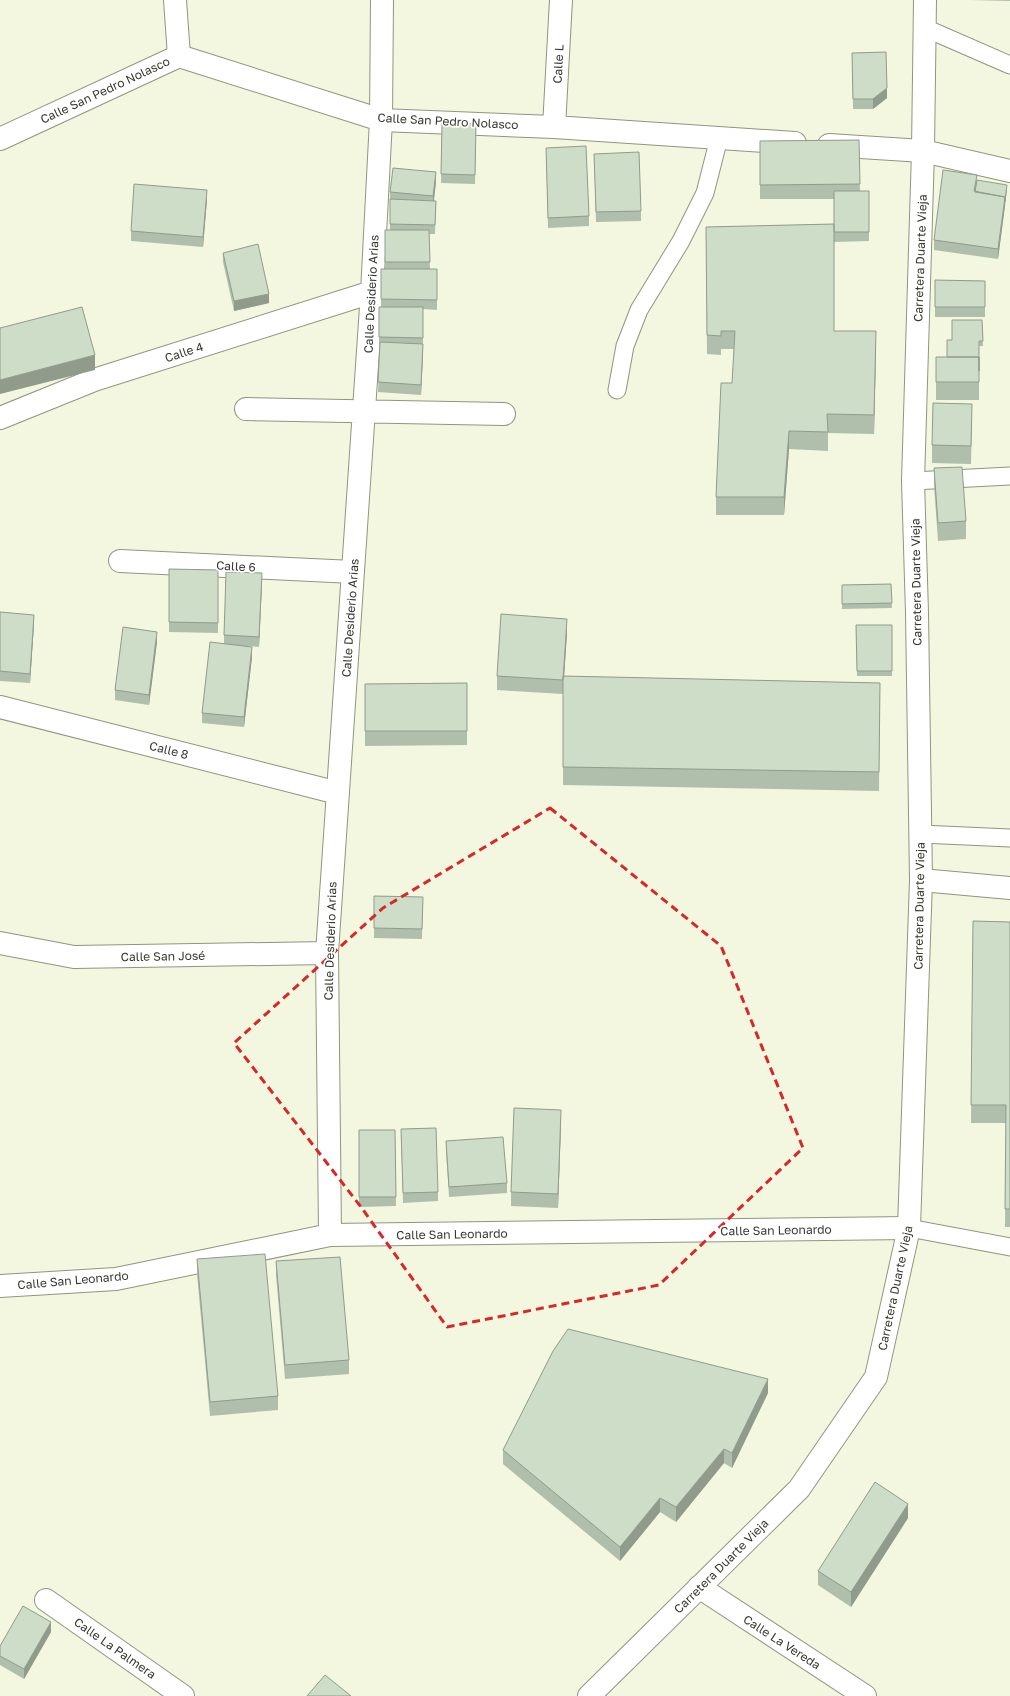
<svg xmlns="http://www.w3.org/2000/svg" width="1010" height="1696" font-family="'Golos Text',sans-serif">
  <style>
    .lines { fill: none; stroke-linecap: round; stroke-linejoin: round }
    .service-casing { stroke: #91957e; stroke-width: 19 }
    .minor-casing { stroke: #91957e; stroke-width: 24 }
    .tertiary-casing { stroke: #91957e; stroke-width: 24 }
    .secondary-casing { stroke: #91957e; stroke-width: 24 }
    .service { stroke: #fff; stroke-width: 17 }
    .minor { stroke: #fff; stroke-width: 22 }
    .tertiary { stroke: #fff; stroke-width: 22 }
    .secondary { stroke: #fff; stroke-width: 22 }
    .wall { fill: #b0beac }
    .shaded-wall { fill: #909b8c }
    .building { fill: #cdddc8; stroke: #909b8c }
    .marked { fill: none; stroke: #d62828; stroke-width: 3; stroke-dasharray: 8 5; stroke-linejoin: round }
    .labels { text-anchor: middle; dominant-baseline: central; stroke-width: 3.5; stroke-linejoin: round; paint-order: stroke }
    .street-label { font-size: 12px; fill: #36382e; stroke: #fff }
  </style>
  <rect width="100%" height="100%" fill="#f3f7df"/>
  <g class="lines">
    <defs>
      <path id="service" d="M925 28 1010 65
        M617 390 625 346 639 310 681 241 705 193 719 138
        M913 481 1010 476
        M921 834 1010 838
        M909 1228 1010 1247"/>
      <path id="minor" d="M175 0 179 56
        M554 127 561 0
        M0 139 179 56 381 120 554 127 795 143
        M829 145 923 151
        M246 409 504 414
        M0 418 94 380 372 292
        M120 561 353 572
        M0 707 338 793
        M921 880 1010 888
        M0 943 74 957 327 953
        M330 1235 327 953 372 292 381 120 382 0
        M0 1286 116 1279 330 1235 909 1228
        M699 1587 865 1696
        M46 1600 183 1696"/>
      <path id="tertiary" d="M923 151 1010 171"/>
      <path id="secondary" d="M589 1696 799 1489 876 1377 909 1228 921 880 917 613 913 481 923 151 925 0"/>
    </defs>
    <use href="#service" class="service-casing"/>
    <use href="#minor" class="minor-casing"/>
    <use href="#tertiary" class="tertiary-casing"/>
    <use href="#secondary" class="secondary-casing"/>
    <use href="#service" class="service"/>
    <use href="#minor" class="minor"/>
    <use href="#tertiary" class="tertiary"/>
    <use href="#secondary" class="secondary"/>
  </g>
  <path class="wall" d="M969 0H1010V1Z
    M852 53 887 98 873 109H853Z
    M442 123 476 124 475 184 441 183Z
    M859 140 860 191H869V241L834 242V331L876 349 874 434 828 433V451L789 449 784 515H716V497L732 383 734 349H721V355L707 354 706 227 834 224V199H760V141Z
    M546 148 589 216V226L548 228Z
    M594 154 641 211V221L596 222Z
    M977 180 1007 190 998 259 934 250V240Z
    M436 182 434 201H436L435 234H429L430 269H437V310L423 309V354L421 395 378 392 380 347H379V307H381V299L385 269V230H390V192Z
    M207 199 203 247 131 241V231Z
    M223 253 269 303 234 311 223 262Z
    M935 280 985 281V317H935Z
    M982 320 983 346H979V400H936V357H947L952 340Z
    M972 422 971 464 932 463V445Z
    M934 468 966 521V539L938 541 934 486Z
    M169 569 218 570V633L169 632Z
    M262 583 259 647 246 646 252 657 244 727 202 723V713L224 644V635Z
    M891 584 892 608 842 609V585Z
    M0 612 34 624 30 683 0 681Z
    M856 625H892V676H857Z
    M567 633 564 676 880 683 879 791 563 785V694L497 690V676Z
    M157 642 149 705 115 700V690Z
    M467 683V745L365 746V684Z
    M374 896 423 897 422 939 374 938Z
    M973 921 1010 922V1227H1005L1006 1123H971Z
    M561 1124 558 1208 511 1206V1192Z
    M401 1129 438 1192V1201L403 1203Z
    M359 1130H395L396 1206 359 1207Z
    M446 1141 507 1183V1193L449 1197 446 1151Z
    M197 1259 278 1396V1410L210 1416 197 1274Z
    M276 1261 349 1360V1374L285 1379 276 1275Z
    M768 1393 732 1468 724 1463 676 1522 660 1512 620 1561 503 1464V1450Z
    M908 1518 851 1607 818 1585V1571Z
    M51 1632 24 1679 0 1665V1646Z"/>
  <path class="shaded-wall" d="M887 88V98L873 109V99Z
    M436 172V182L433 206V196Z
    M1007 185 1005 206 998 259V249Z
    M207 190V199L203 247V237Z
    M269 294V303L234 311V301Z
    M876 331V349L874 434V415Z
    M423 344V354L421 395V385Z
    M95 355V370L0 394V380Z
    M789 431V449L784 515V497Z
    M262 573V583L259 647V637Z
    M34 615V624L30 683V674Z
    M567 619V633L563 694V680Z
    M157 632V642L149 705V695Z
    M252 647V657L244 727V717Z
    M561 1110V1124L558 1208V1194Z
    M768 1379V1393L732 1468V1453Z
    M724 1449V1463L676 1522V1507Z
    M660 1498V1512L620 1561V1547Z
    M908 1504V1518L851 1607V1592Z
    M51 1622V1632L24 1679V1669Z"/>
  <path class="building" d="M886 52 887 88 873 99H853L852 53Z
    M442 123 476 124 475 175 441 174Z
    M859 140 860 184 760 185V141Z
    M586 146 589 216 548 218 546 148Z
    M639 152 641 211 596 212 594 154Z
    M393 168 436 172 433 196 390 192Z
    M943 170 977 175 974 191 1005 197 998 249 934 240Z
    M977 180 1007 185 1005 201V197L975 192Z
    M134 184 207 190 203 237 131 231Z
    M834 191H869V232H834Z
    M390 199 436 201 435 225 390 224Z
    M834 224V331H876L874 415 827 414 828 432 789 431 784 497H716L721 383H732L735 331H721V336L707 335 706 227Z
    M385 230H429L430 262H385Z
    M258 244 269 294 234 301 223 253Z
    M381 269H437V300L381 299Z
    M935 280 985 281V307H935Z
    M82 307 95 355 0 380V328Z
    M379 307H423V338L379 337Z
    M952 320H982L983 341H979V371V357H947V340H952Z
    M380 342 423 344 421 385 378 382Z
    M936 357H979V382H936Z
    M933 403 972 404 971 446 932 445Z
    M962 467 966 521 938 523 934 468Z
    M169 569 218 570V623L169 622Z
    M226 572 262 573 259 637 224 635Z
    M891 584 892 603 842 604V585Z
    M0 612 34 615 30 674 0 671Z
    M501 614 567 619 563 680 497 676Z
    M856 625H892V671H857Z
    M123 627 157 632 149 695 115 690Z
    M210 642 252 647 244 717 202 713Z
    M563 676 880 683 879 772 563 767Z
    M467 683V731H365V684Z
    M374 896 423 897 422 929 374 928Z
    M973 921 1010 922V1209H1005L1006 1105H971Z
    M514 1108 561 1110 558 1194 511 1192Z
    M436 1128 438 1192 403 1193 401 1129Z
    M359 1130H395L396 1197H359Z
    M503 1137 507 1183 449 1187 446 1141Z
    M265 1254 278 1396 210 1402 197 1259Z
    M340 1257 349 1360 285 1365 276 1261Z
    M568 1329 768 1379 732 1453 724 1449 676 1507 660 1498 620 1547 503 1450 553 1351Z
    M875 1482 908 1504 851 1592 818 1571Z
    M23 1606 51 1622 24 1669 0 1656V1646Z
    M325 1675 351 1696H307Z"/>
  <path class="marked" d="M550 808 721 946 803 1148 659 1285 447 1327 361 1207 234 1043 383 908Z"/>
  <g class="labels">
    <g class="street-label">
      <text transform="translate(558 64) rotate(-87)">Calle L</text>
      <text transform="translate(105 90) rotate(-25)">Calle San Pedro Nolasco</text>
      <text transform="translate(448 121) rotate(3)">Calle San Pedro Nolasco</text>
      <text transform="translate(920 258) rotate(-88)">Carretera Duarte Vieja</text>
      <text transform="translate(371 294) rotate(-87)">Calle Desiderio Arias</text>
      <text transform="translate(184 352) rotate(-18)">Calle 4</text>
      <text transform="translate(236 566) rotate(3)">Calle 6</text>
      <text transform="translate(916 582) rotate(-91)">Carretera Duarte Vieja</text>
      <text transform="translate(350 618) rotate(-86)">Calle Desiderio Arias</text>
      <text transform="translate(169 750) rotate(14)">Calle 8</text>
      <text transform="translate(919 906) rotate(-89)">Carretera Duarte Vieja</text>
      <text transform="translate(330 941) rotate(-88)">Calle Desiderio Arias</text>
      <text transform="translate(163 956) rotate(-1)">Calle San José</text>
      <text transform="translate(776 1230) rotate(-1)">Calle San Leonardo</text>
      <text transform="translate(452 1234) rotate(-1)">Calle San Leonardo</text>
      <text transform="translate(73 1280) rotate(-5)">Calle San Leonardo</text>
      <text transform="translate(895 1288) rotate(-78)">Carretera Duarte Vieja</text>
      <text transform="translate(721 1566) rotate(-45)">Carretera Duarte Vieja</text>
      <text transform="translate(782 1642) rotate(33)">Calle La Vereda</text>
      <text transform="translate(115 1648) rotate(35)">Calle La Palmera</text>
    </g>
  </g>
</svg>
